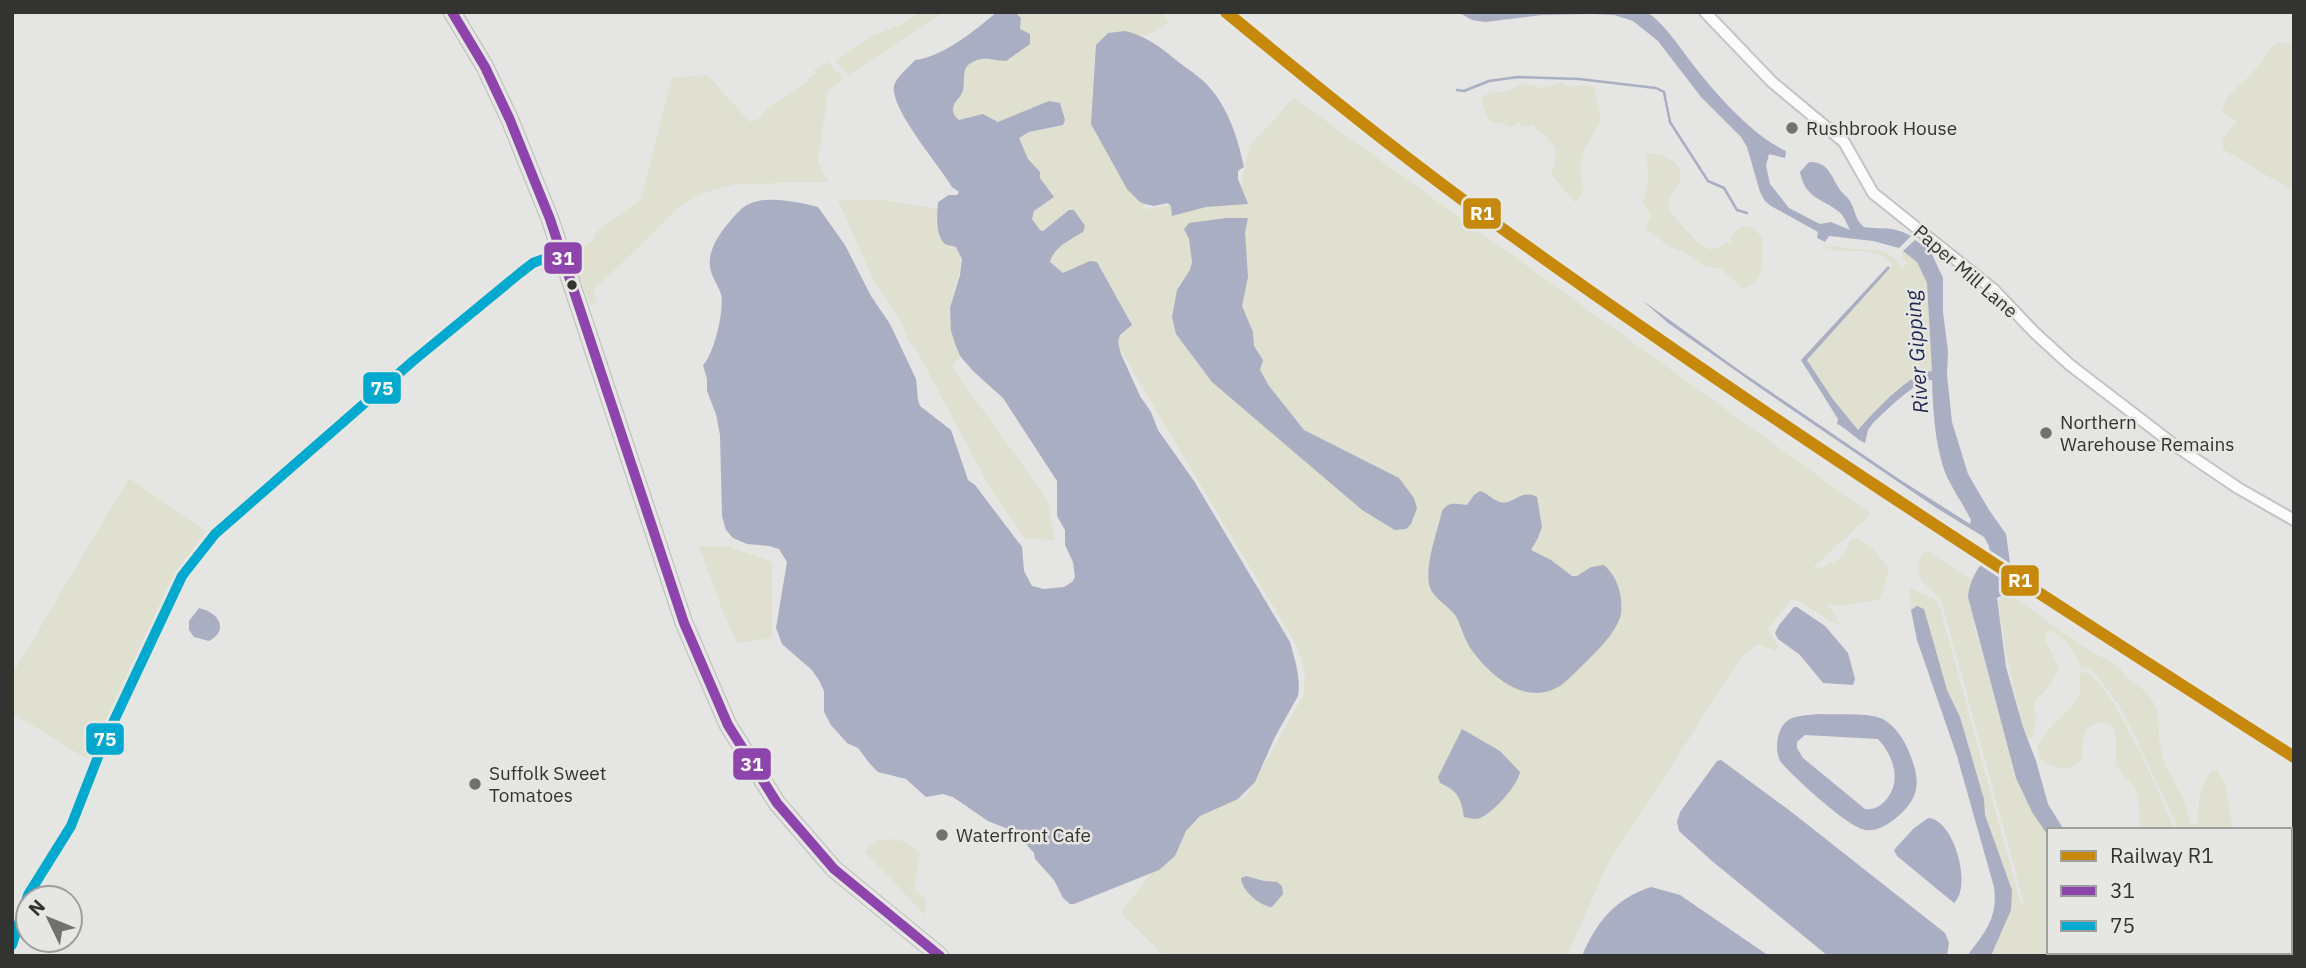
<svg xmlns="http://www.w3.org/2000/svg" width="2306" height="968" font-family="'IBM Plex Sans',sans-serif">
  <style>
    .green { fill: #dfe0cf }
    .water { fill: #a9aec2; fill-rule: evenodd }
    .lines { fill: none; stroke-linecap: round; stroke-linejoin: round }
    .stream { stroke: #a9aec2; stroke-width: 2.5 }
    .minor-casing { stroke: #c3c3c2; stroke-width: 14 }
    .secondary-casing { stroke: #c3c3c2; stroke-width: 19 }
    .minor { stroke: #fbfbfb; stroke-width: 10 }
    .secondary { stroke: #fbfbfb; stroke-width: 16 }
    .bus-1-casing { stroke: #e6e6e3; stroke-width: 16 }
    .bus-2-casing { stroke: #e6e6e3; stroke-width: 16 }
    .bus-1 { stroke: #8e44ad; stroke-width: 10 }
    .bus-2 { stroke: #00a9ce; stroke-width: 10 }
    .rail-1-casing { stroke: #e6e6e3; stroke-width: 18 }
    .rail-1 { stroke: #c6890c; stroke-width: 12 }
    .poi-dot { fill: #717170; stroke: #e6e6e3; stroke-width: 2.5 }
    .bus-dot { fill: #333332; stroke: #e6e6e3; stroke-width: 2.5 }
    .labels { text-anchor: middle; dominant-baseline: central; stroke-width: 5; stroke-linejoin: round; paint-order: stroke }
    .poi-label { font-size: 19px; fill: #333332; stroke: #e6e6e3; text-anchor: start }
    .street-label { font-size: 19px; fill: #333332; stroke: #e6e6e3 }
    .water-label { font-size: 21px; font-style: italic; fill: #1f264f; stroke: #e6e6e3 }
    .line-badge { stroke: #e6e6e3; stroke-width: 2.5 }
    .badge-label { font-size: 19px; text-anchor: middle; font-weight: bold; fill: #fff }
  </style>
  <rect width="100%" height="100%" fill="#e5e5e4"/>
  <path class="green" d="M919 12H943L849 76 835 61 872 36 900 25Z
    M1015 12H1161L1169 22 1144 37 1141 35 1094 61V91L1140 202 1145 204 1141 210 1239 193 1250 145 1294 98 1871 514 1812 569C1822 568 1838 562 1844 553 1849 546 1846 543 1854 537L1872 547 1889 569 1881 599 1842 606 1828 604 1840 624H1836L1796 600H1791L1768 629 1778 646 1777 651 1757 644 1743 655 1607 865 1567 956H1163L1121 913 1173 844 1212 806 1245 798 1304 694 1305 671 1297 646 1131 368 1116 341 1131 324 1117 296 1090 261 1063 273 1050 262C1054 247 1070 240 1083 232L1040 230 1032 218 1033 211 1049 202 1053 197 1040 178V172L1028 159 1019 138 1029 132 1063 125 1049 101 998 122 988 116 959 120C946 107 956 106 962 95 965 88 965 78 963 71 972 57 988 57 1002 61L1023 32 1020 29 1022 21Z
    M2275 43H2294V192L2223 149V138L2237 121 2222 111C2229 89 2240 87 2254 71 2262 62 2267 52 2275 43Z
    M828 62 844 79 828 91 818 162 829 182 735 184 703 193 681 206 667 219 593 291 597 303 591 306 567 244 569 243 575 249 594 241 593 237C605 220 626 213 641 199L672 78 707 75 750 122 760 118 768 107 789 95 817 73 813 71Z
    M1560 83 1569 86H1594L1601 121C1583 149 1577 157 1583 191L1576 203 1551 175C1561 144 1555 146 1532 124L1525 128 1518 123 1509 128 1502 123H1493L1487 117 1481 98 1492 91 1500 93 1525 84 1543 88Z
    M1646 153C1663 153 1688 163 1679 185 1677 189 1674 191 1672 194 1669 199 1669 205 1668 210L1698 243 1711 250 1732 241 1731 237 1740 227H1752L1763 238C1762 257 1766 283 1743 288L1721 269 1702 265 1685 252 1668 246 1646 228 1651 215 1643 203 1649 178Z
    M838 200H882L938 209 936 220 953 245 956 247C966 262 958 274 954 290 949 312 951 335 960 356L952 367 1047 499 1055 540 1025 538 990 488 916 349 909 342 901 321 874 281Z
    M1822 246 1883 251 1893 257 1902 267 1907 264 1902 255 1903 251 1917 262 1927 283 1932 371 1919 373 1871 415 1858 430 1832 398 1807 360 1893 264C1875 242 1845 258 1822 246Z
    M129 478 208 533 180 566 89 760 12 713V675Z
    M727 546 772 562V638L737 643 723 612 699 546Z
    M1926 550 1971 580 1979 564 1987 570 1975 609 1974 624 2016 778 2032 812 2049 837V952H2068L2070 956H1991L1996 947 2012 890 1985 815 1984 799 1960 717 1947 690 1913 607 1911 610 1909 586C1917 595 1931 593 1939 604L2021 904 2024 903 1941 600C1925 583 1907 574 1926 550Z
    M2002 589 2075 641 2120 668 2125 676 2147 693 2154 703 2158 714 2159 740 2165 765 2183 798 2191 825 2198 822C2198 802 2199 785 2213 769L2217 770 2226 787 2233 830H2179L2134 734 2119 706 2096 674 2091 669 2081 668C2075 651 2067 641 2052 631L2047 632 2045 639 2059 669 2051 684 2034 703 2036 719 2032 738 2027 739C2014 693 2004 649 1998 601L2003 595Z
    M2084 672C2113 680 2161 799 2175 830H2142C2136 817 2142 803 2136 791 2131 781 2121 774 2116 764 2115 751 2119 737 2112 726L2099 722 2087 728C2081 738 2084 744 2082 755 2079 775 2051 769 2040 759L2037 746 2053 724 2076 702 2080 692V673Z
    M890 839 902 841 920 853 914 890 926 899 925 915 864 851 878 840Z"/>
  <path class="water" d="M997 12H1015L1021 18 1020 29 1030 34V44L1006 61C990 61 984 54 968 65 962 70 965 83 963 91 961 98 952 102 953 111 954 116 956 117 959 120L983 114 998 122 1049 101 1060 103 1065 120 1063 125 1029 132 1019 138 1028 159 1040 172V178L1054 197 1034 211 1032 219 1040 230 1043 231 1069 210H1074L1085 226 1083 232C1070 240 1054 247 1050 262L1063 273 1090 261 1097 262 1132 325 1120 335 1118 342 1121 354 1140 396 1151 412 1158 430 1194 481 1290 642C1295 660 1301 678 1298 696L1275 737 1255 782 1238 799 1200 816 1186 831 1175 856 1159 870 1074 904H1070L1063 898 1054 880 1035 859 1034 853 1017 834 1008 829 988 821 953 797 943 794 926 797 906 779 878 772 870 764 858 748 847 743 831 725 824 712V691L820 682 812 670 782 644 776 628 787 562 779 549 769 546 747 544 733 538 726 530 722 516 720 435 716 414 707 391V379L703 365C714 356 725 307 721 294 717 282 708 273 710 259 711 247 719 235 726 226 733 218 740 208 749 204 767 195 799 202 818 207L845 245 871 296 890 324 916 379 918 400 920 406 951 430 968 480 975 485 1022 547 1024 571 1032 586 1044 589 1064 587 1072 582 1075 577 1073 562 1065 545V530L1057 516V481L1003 398 973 371 960 356 956 346 951 331 950 308 960 275 962 259 956 247C954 246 946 245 945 244 935 236 937 213 938 202L949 195H957L959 192 952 187C940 166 890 109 894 86 896 77 909 67 915 60 941 58 977 29 997 12Z
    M1458 12H1647C1667 26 1679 47 1694 66 1717 95 1753 136 1786 151L1785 158 1769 154 1766 166 1770 184 1789 208 1820 224 1831 222 1850 230C1847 224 1844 215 1838 211 1821 198 1805 198 1800 172L1809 162C1828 161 1831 176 1840 190 1843 194 1849 198 1851 203 1856 212 1855 220 1864 227 1884 230 1890 225 1911 236L1899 248 1873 241 1829 236 1825 242 1817 238 1818 232 1771 206 1765 201 1760 192 1747 147 1741 137 1701 97 1658 41 1633 21 1614 15 1591 14 1542 15 1485 22 1472 20Z
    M1125 31C1146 36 1159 46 1176 60 1187 69 1201 77 1210 88 1229 110 1238 139 1244 167L1238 171V179L1248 204 1206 207 1172 216 1171 206 1168 203 1154 206 1145 204 1140 202 1127 189 1091 124 1096 45 1108 33Z
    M1226 218H1248L1245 232 1248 277 1242 306 1253 332 1254 346 1263 360 1260 370 1269 386 1304 430 1399 478 1414 498 1417 508 1411 524 1406 529 1395 530 1362 510 1212 382 1176 334 1172 317 1177 290 1190 270 1192 262 1189 239 1184 229 1189 223Z
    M1915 240 1930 250 1943 278V312L1948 351 1947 375 1952 422 1968 474 1989 510 2006 534 2011 570 2005 576 2003 595 1997 598 2006 667 2023 727 2036 761 2048 804 2064 830H2049V837L2032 812 2016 778 1968 597C1969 583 1978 564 1990 557L1989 546 1984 537 1935 507 1763 390 1668 323 1642 300 1739 370 1899 479 1970 524 1971 520C1964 506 1954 491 1947 477 1935 448 1933 411 1932 380 1916 380 1886 411 1873 423L1868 430 1865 443C1854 438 1848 429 1837 424L1838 419 1801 360 1888 266 1890 268 1807 360 1832 398 1858 430C1873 413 1910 372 1932 371L1927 283 1917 262 1903 251Z
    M1480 491C1487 493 1493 500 1500 502 1513 506 1521 488 1537 497L1542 527 1538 538 1531 550 1551 560 1572 576H1577L1591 567 1604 565C1617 576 1623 595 1621 613 1619 629 1599 649 1588 660 1579 668 1570 679 1560 686 1526 707 1490 676 1471 649 1465 640 1462 630 1458 620 1453 609 1440 603 1433 593 1420 576 1438 531 1442 511 1449 501 1455 504 1467 505L1474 495Z
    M1917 606 1924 609 1947 690 1960 717 1984 799 1985 815 2012 890 2011 910 1991 956H1967C1985 932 1998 919 1994 887L1957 756 1917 640 1911 610Z
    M1794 607H1797L1825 626 1848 653 1855 679 1853 685 1823 683 1800 655 1778 639 1775 633 1779 625Z
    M199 608C218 612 230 629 209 641L194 637 189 630V621Z
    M1819 714C1835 715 1870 712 1883 719 1895 726 1904 739 1909 752 1922 783 1920 800 1892 821 1884 827 1872 833 1862 829 1845 824 1792 776 1780 761 1774 749 1777 726 1790 719 1798 715 1810 715 1819 714ZM1805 735 1878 739C1893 755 1903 782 1885 801 1879 807 1874 810 1865 809L1803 758 1797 748V742Z
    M1462 729 1500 751 1520 772C1518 785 1493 813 1480 818 1475 820 1470 818 1464 817 1461 798 1458 791 1440 783L1438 777Z
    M1721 760 1789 810 1945 933 1949 943 1947 956H1828L1712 861 1679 831 1677 822 1680 812 1717 761Z
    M1928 818C1953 818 1973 885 1954 903L1897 856 1894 850 1913 829Z
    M1246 876 1264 881 1277 882 1282 886 1283 894 1272 907C1260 906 1242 891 1241 878Z
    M1651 887 1680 895 1769 956H1582C1597 921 1615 899 1651 887Z"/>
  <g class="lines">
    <path class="stream" d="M1457 90 1464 91 1489 81 1518 77 1579 79 1656 88 1664 92 1670 122 1708 181 1724 188 1737 210 1747 213"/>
    <defs>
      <path id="minor" d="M1705 12 1772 82 1844 142 1873 193 1994 290 2035 333 2070 365 2173 444 2238 488 2294 520
        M12 945 28 895 71 826 103 744 182 576 215 534 413 361 520 273 533 263 562 252"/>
      <path id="secondary" d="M452 12 485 67 510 120 550 219 684 623 728 725 777 803 834 869 940 956"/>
    </defs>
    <use href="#minor" class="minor-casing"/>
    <use href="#secondary" class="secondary-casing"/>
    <use href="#minor" class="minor"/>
    <use href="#secondary" class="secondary"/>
    <defs>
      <path id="bus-1" d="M452 12 485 67 510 120 550 219 684 623 728 725 777 803 834 869 940 956"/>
      <path id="bus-2" d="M12 945 28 895 71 826 103 744 182 576 215 534 413 361 520 273 533 263 562 252"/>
    </defs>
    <use href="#bus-1" class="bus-1-casing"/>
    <use href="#bus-2" class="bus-2-casing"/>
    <use href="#bus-1" class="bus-1"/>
    <use href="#bus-2" class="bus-2"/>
    <defs>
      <path id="rail-1" d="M1226 12C1312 83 1399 154 1489 219 1750 408 2022 583 2294 757"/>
    </defs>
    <use href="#rail-1" class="rail-1-casing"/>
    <use href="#rail-1" class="rail-1"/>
  </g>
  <g class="poi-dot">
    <circle cx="1792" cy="128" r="7"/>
    <circle cx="2046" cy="433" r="7"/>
    <circle cx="475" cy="784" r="7"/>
    <circle cx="942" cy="835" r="7"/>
  </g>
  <circle class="bus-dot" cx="572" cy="285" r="6"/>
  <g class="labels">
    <g class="poi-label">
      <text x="1806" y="128">Rushbrook House</text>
      <text x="2060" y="422">Northern<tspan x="2060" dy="22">Warehouse Remains</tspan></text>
      <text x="489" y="773">Suffolk Sweet<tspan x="489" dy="22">Tomatoes</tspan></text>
      <text x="956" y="835">Waterfront Cafe</text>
    </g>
    <g class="street-label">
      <text transform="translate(1966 271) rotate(41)">Paper Mill Lane</text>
    </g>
    <g class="water-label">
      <text transform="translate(1916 352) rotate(-94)">River Gipping</text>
    </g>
  </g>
  <g class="line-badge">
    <rect x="1462" y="197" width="40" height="33" rx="7" fill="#c6890c"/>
    <rect x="543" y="241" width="40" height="34" rx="7" fill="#8e44ad"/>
    <rect x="362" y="371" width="40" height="34" rx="7" fill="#00a9ce"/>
    <rect x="2000" y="564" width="40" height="33" rx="7" fill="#c6890c"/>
    <rect x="85" y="722" width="40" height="34" rx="7" fill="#00a9ce"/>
    <rect x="732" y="747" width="40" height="34" rx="7" fill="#8e44ad"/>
  </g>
  <g class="badge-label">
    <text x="1482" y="220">R1</text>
    <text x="563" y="265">31</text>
    <text x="382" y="395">75</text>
    <text x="2020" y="587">R1</text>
    <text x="105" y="746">75</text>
    <text x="752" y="771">31</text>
  </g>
  <rect width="2306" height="968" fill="none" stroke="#333332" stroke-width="28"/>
  <rect x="2047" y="828" width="245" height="126" fill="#e6e6e3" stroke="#9e9e9c" stroke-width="2"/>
  <rect x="2061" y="851" width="35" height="10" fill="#c6890c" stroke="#9e9e9c" stroke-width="2"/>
  <text x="2110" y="863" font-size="21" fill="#333332">Railway R1</text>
  <rect x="2061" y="886" width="35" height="10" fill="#8e44ad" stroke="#9e9e9c" stroke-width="2"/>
  <text x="2110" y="898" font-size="21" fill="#333332">31</text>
  <rect x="2061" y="921" width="35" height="10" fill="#00a9ce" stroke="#9e9e9c" stroke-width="2"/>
  <text x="2110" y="933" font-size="21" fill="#333332">75</text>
  <g transform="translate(49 919) rotate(313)"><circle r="33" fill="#e6e6e3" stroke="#9e9e9c" stroke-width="2"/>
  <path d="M0-5L12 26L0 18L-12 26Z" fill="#717170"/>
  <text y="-10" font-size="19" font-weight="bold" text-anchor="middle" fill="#333332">N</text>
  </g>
</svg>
